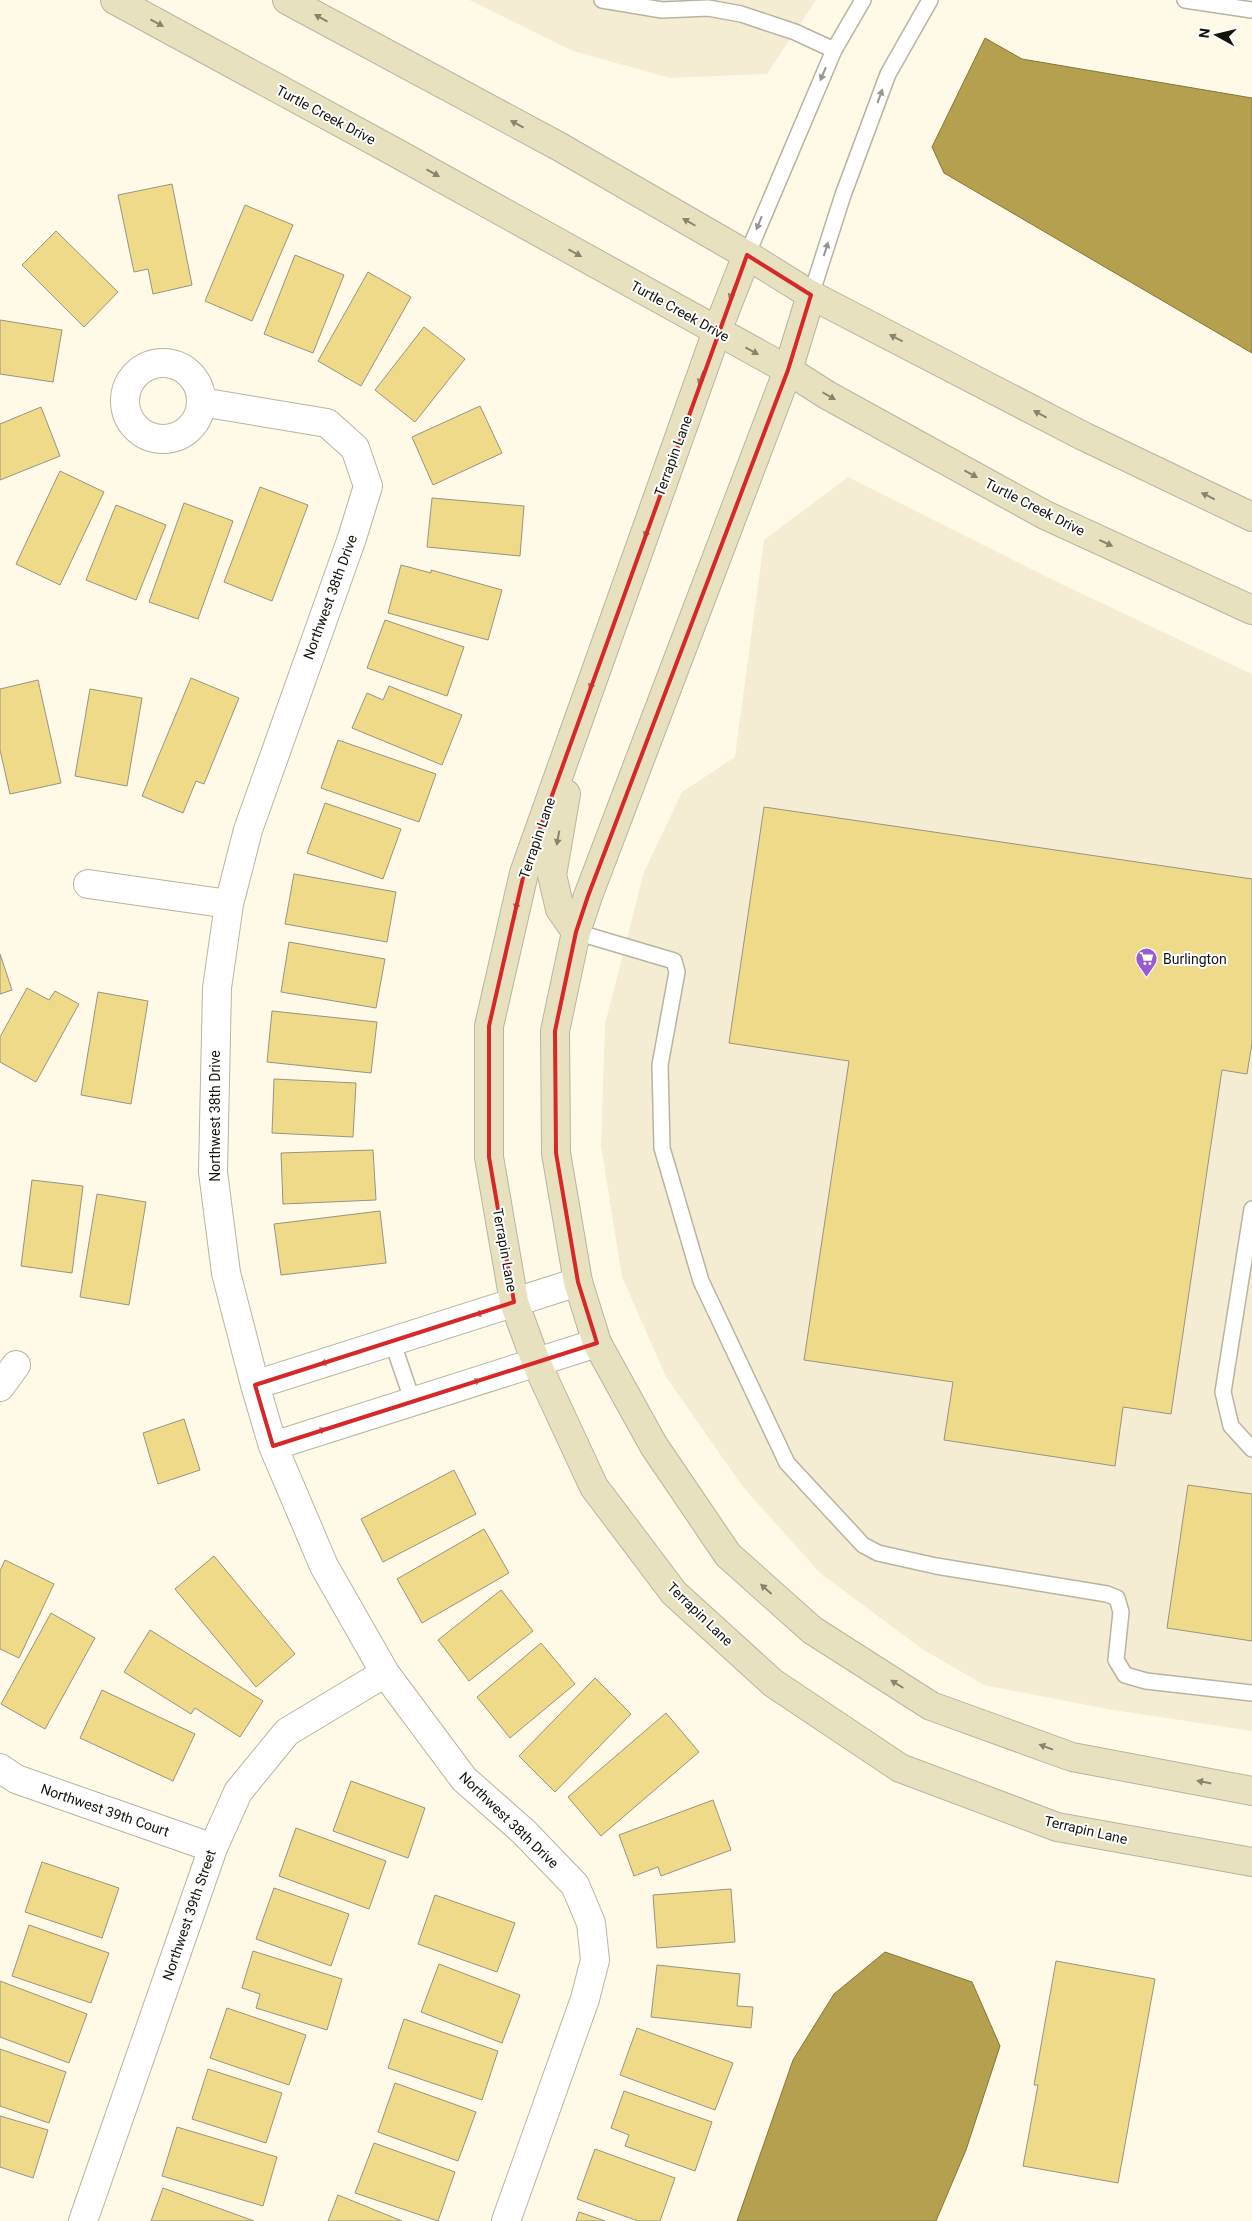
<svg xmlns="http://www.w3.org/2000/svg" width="1252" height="2221" font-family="Roboto,sans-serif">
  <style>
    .built { fill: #f4edd3 }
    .water { fill: #b4a04f; stroke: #84763b }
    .building { fill: #efda89; stroke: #989482 }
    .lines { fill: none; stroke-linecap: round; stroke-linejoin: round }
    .lane-casing { stroke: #b8b4a2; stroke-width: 18 }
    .street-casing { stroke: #b8b4a2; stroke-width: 30 }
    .secondary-casing { stroke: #b8b4a2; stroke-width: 30 }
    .lane { stroke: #fff; stroke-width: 15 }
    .street { stroke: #fff; stroke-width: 28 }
    .secondary { stroke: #e8e1bf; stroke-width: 28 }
    .oneway { fill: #89846e }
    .oneway2 { fill: #959592 }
    .marked { fill: none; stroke: #d62828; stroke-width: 4; stroke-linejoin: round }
    .labels { text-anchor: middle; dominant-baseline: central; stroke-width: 4; stroke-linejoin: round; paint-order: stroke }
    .street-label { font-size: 14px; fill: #14130c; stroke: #fff }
    .poi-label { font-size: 14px; fill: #14130c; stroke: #fff; text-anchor: start }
  </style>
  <rect width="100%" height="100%" fill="#fffae7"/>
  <path class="built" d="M469 0H816L767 74 670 78 573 51Z
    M848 477 1055 581 1252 674V1731L1107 1709 984 1685 922 1649 820 1573 743 1487 666 1377 622 1277 601 1146 605 1024 644 872 682 792 735 757 764 540Z"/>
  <path class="water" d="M985 38 1022 59 1252 98V353L944 173 932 147Z
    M885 1952 972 1982 1000 2046 966 2150 936 2221H737L793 2060 834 1994Z"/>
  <path class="building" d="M172 184 192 285 153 294 148 269 134 272 118 195Z
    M245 205 293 225 252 321 205 301Z
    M56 231 118 292 84 327 22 265Z
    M295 255 344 275 313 353 264 334Z
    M368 272 411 297 361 386 318 361Z
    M0 320 62 330 53 382 0 374Z
    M424 327 465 359 415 422 375 390Z
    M480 406 502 453 433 485 412 437Z
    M41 407 60 456 0 480V424Z
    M60 471 104 492 60 585 16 564Z
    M260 487 308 505 272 601 224 582Z
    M432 498 524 506 520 556 427 547Z
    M184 503 233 521 198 619 149 602Z
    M116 505 166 525 136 600 86 580Z
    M401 565 431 573V570L502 590 488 640 388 613Z
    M385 620 464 647 447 696 367 668Z
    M191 678 239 698 204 784 196 781 183 813 142 796Z
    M38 680 61 783 10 794 0 750V689Z
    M389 686 462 715 442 765 352 728 367 693 383 700Z
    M90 689 142 698 127 786 75 776Z
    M338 740 436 774 419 822 321 788Z
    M325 803 401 829 383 879 307 853Z
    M764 807 1252 879V1043L1247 1074 1222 1070 1171 1414 1123 1407 1115 1466 944 1440 953 1382 804 1360 849 1061 729 1043Z
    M294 874 396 892 387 942 285 924Z
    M289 942 385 959 376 1008 281 992Z
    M0 954 12 990 0 994Z
    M27 988 49 1000 55 991 79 1004 36 1082 0 1062V1037Z
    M98 992 148 1001 131 1104 81 1095Z
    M272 1011 377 1022 371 1073 267 1062Z
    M274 1079 356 1083 353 1137 272 1133Z
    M373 1150 376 1200 283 1204 281 1153Z
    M32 1180 83 1186 72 1273 21 1266Z
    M97 1194 146 1202 129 1305 80 1297Z
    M380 1211 386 1263 281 1275 274 1224Z
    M184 1419 200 1470 158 1484 143 1433Z
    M454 1470 476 1514 383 1562 361 1519Z
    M1188 1485 1252 1494V1641L1167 1628Z
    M484 1529 509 1573 422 1623 397 1579Z
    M214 1556 295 1654 256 1687 175 1589Z
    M5 1560 54 1584 19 1658 0 1649V1571Z
    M501 1590 533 1631 469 1681 438 1640Z
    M51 1613 95 1638 45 1729 1 1704Z
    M150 1630 263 1701 240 1737 195 1708 191 1714 124 1672Z
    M541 1643 575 1684 510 1738 477 1697Z
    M595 1678 631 1714 555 1792 519 1756Z
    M102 1690 195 1734 173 1781 80 1738Z
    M666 1713 699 1752 601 1836 568 1797Z
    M351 1781 425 1808 408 1858 333 1831Z
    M713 1800 731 1850 661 1876 658 1867 634 1876 619 1835Z
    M296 1828 386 1861 369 1909 279 1876Z
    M42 1862 119 1888 102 1938 25 1912Z
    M274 1888 349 1914 331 1966 256 1939Z
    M731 1889 735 1942 657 1948 653 1895Z
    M435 1895 515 1923 497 1972 418 1944Z
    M29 1925 109 1953 91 2003 12 1976Z
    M253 1951 342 1979 327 2030 256 2008 260 1994 242 1988Z
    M1056 1961 1155 1979 1118 2183 1023 2166 1038 2085H1034Z
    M439 1964 520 1995 502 2043 421 2012Z
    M657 1965 740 1974 737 2006 753 2007 751 2028 651 2017Z
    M0 1981 87 2014 69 2063 0 2037Z
    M227 2008 306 2035 289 2085 210 2058Z
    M404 2019 498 2051 482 2100 388 2068Z
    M637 2028 733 2063 715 2110 620 2075Z
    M0 2049 66 2072 49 2123 0 2106Z
    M208 2069 282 2093 266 2143 192 2119Z
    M395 2083 476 2112 458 2161 378 2132Z
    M624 2091 712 2122 695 2171 625 2146 629 2135 611 2128Z
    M0 2116 48 2130 33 2178 0 2167Z
    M177 2127 277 2157 263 2206 162 2176Z
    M374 2143 455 2172 438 2221 355 2193Z
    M595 2149 675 2178 660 2221H638L577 2199Z
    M163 2188 254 2221H151Z
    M338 2195 402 2221H328Z
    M579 2212 605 2221H576Z"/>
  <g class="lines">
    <defs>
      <path id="lane" d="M602 0 662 10 708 8 741 14 795 32 834 50
        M1185 0 1252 10
        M747 255 834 50 863 0
        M811 295 843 195 888 74 930 0
        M576 932 674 961 677 972 660 1065 662 1148 701 1281 787 1463 863 1545 878 1553 936 1566 1107 1594 1117 1598 1121 1612 1116 1660 1125 1675 1146 1681 1252 1693
        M1252 1209 1223 1392 1231 1426 1252 1449
        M392 1341 413 1402"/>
      <path id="street" d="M125 401a38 38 0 1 1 76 0a38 38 0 1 1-76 0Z
        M201 402 327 423 355 448 368 486 352 538 248 830 229 904 217 988 213 1172 226 1273 255 1385 273 1446 324 1566 385 1673 464 1779 524 1832 575 1885 591 1923 595 1960 585 1999 506 2221
        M88 884 229 904
        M255 1385 578 1282
        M0 1387 16 1365
        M273 1446 597 1343
        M0 1768 16 1779 213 1848
        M83 2221 213 1848 238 1792 287 1732 385 1673"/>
      <path id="secondary" d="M115 0 391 150 788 370 827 395 1045 515 1252 610
        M287 0 560 147 747 255 811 295 1083 436 1252 517
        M747 255 717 331 524 873 489 1026V1157L514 1302 536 1362 594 1487 674 1593 773 1683 900 1768 1057 1827 1252 1862
        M811 295 788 370 588 896 576 932 555 1031 556 1153 578 1282 597 1343 654 1446 728 1555 812 1630 931 1706 1072 1757 1252 1791
        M566 794 552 875 560 909 576 932"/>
    </defs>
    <use href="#lane" class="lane-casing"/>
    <use href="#street" class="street-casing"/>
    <use href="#secondary" class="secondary-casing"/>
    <use href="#lane" class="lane"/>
    <use href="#street" class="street"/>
    <use href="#secondary" class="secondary"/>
  </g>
  <defs><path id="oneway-solid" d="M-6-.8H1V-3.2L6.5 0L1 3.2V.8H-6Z" transform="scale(1.25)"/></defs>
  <g class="oneway">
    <use href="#oneway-solid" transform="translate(321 18) rotate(-151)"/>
    <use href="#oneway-solid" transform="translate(157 23) rotate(28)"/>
    <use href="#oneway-solid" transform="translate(517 124) rotate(-152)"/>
    <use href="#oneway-solid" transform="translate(433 173) rotate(29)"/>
    <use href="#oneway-solid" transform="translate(689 222) rotate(-150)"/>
    <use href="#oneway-solid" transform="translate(575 253) rotate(29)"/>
    <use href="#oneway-solid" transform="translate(732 293) rotate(111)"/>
    <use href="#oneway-solid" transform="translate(896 338) rotate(-153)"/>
    <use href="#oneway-solid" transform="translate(752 351) rotate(29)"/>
    <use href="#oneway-solid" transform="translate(701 378) rotate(109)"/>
    <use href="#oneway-solid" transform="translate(829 396) rotate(30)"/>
    <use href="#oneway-solid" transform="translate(1040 414) rotate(-152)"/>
    <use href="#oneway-solid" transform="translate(971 474) rotate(29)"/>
    <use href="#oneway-solid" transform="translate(1208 496) rotate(-154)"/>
    <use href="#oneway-solid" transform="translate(647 531) rotate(110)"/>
    <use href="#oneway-solid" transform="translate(1106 543) rotate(25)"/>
    <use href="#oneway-solid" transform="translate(592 683) rotate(110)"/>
    <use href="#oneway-solid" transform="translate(558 838) rotate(100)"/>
    <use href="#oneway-solid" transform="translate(517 903) rotate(103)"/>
    <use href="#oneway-solid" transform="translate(766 1589) rotate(-138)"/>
    <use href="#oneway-solid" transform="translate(897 1684) rotate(-148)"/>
    <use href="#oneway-solid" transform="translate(1046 1747) rotate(-160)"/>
    <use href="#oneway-solid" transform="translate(1204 1782) rotate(-169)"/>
  </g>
  <g class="oneway2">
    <use href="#oneway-solid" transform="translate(823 74) rotate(113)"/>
    <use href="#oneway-solid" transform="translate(880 96) rotate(-70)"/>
    <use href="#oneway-solid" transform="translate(759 223) rotate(112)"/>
    <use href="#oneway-solid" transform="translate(826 249) rotate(-72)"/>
    <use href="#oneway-solid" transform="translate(482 1313) rotate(162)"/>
    <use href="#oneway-solid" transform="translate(327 1362) rotate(162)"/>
    <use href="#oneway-solid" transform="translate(474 1382) rotate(-18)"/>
    <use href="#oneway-solid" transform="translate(319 1431) rotate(-18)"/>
  </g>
  <path class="marked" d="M747 255 811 295 788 370 588 896 576 932 555 1031 556 1153 578 1282 597 1343 273 1446 255 1385 514 1302 489 1157V1026L524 873Z"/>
  <defs>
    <symbol id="supermarket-pin" viewBox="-11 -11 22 30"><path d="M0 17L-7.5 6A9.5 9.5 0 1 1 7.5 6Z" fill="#995bd2" stroke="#fff"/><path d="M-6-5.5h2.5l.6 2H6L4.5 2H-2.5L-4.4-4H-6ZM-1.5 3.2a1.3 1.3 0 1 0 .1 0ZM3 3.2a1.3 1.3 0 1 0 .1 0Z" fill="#fff"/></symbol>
  </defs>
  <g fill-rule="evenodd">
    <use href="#supermarket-pin" x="1134" y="946" width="25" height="34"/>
  </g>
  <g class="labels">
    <g class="street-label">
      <text transform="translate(326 115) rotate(28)">Turtle Creek Drive</text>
      <text transform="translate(680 311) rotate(29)">Turtle Creek Drive</text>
      <text transform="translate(673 456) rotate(-70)">Terrapin Lane</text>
      <text transform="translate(1035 507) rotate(27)">Turtle Creek Drive</text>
      <text transform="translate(330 597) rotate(-70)">Northwest 38th Drive</text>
      <text transform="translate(537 838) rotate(-71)">Terrapin Lane</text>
      <text transform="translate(215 1116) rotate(-90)">Northwest 38th Drive</text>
      <text transform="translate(505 1250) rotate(80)">Terrapin Lane</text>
      <text transform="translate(700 1614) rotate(44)">Terrapin Lane</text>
      <text transform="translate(105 1810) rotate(19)">Northwest 39th Court</text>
      <text transform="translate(509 1820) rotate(44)">Northwest 38th Drive</text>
      <text transform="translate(1086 1830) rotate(13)">Terrapin Lane</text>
      <text transform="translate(189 1915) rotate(-71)">Northwest 39th Street</text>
    </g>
    <g class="poi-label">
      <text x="1163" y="959">Burlington</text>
    </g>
  </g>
  <g transform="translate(1217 35) rotate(278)" stroke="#ffffff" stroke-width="4" paint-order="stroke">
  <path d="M0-4L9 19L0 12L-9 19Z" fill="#14130c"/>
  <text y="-8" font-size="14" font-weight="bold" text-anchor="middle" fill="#14130c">N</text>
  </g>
</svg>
